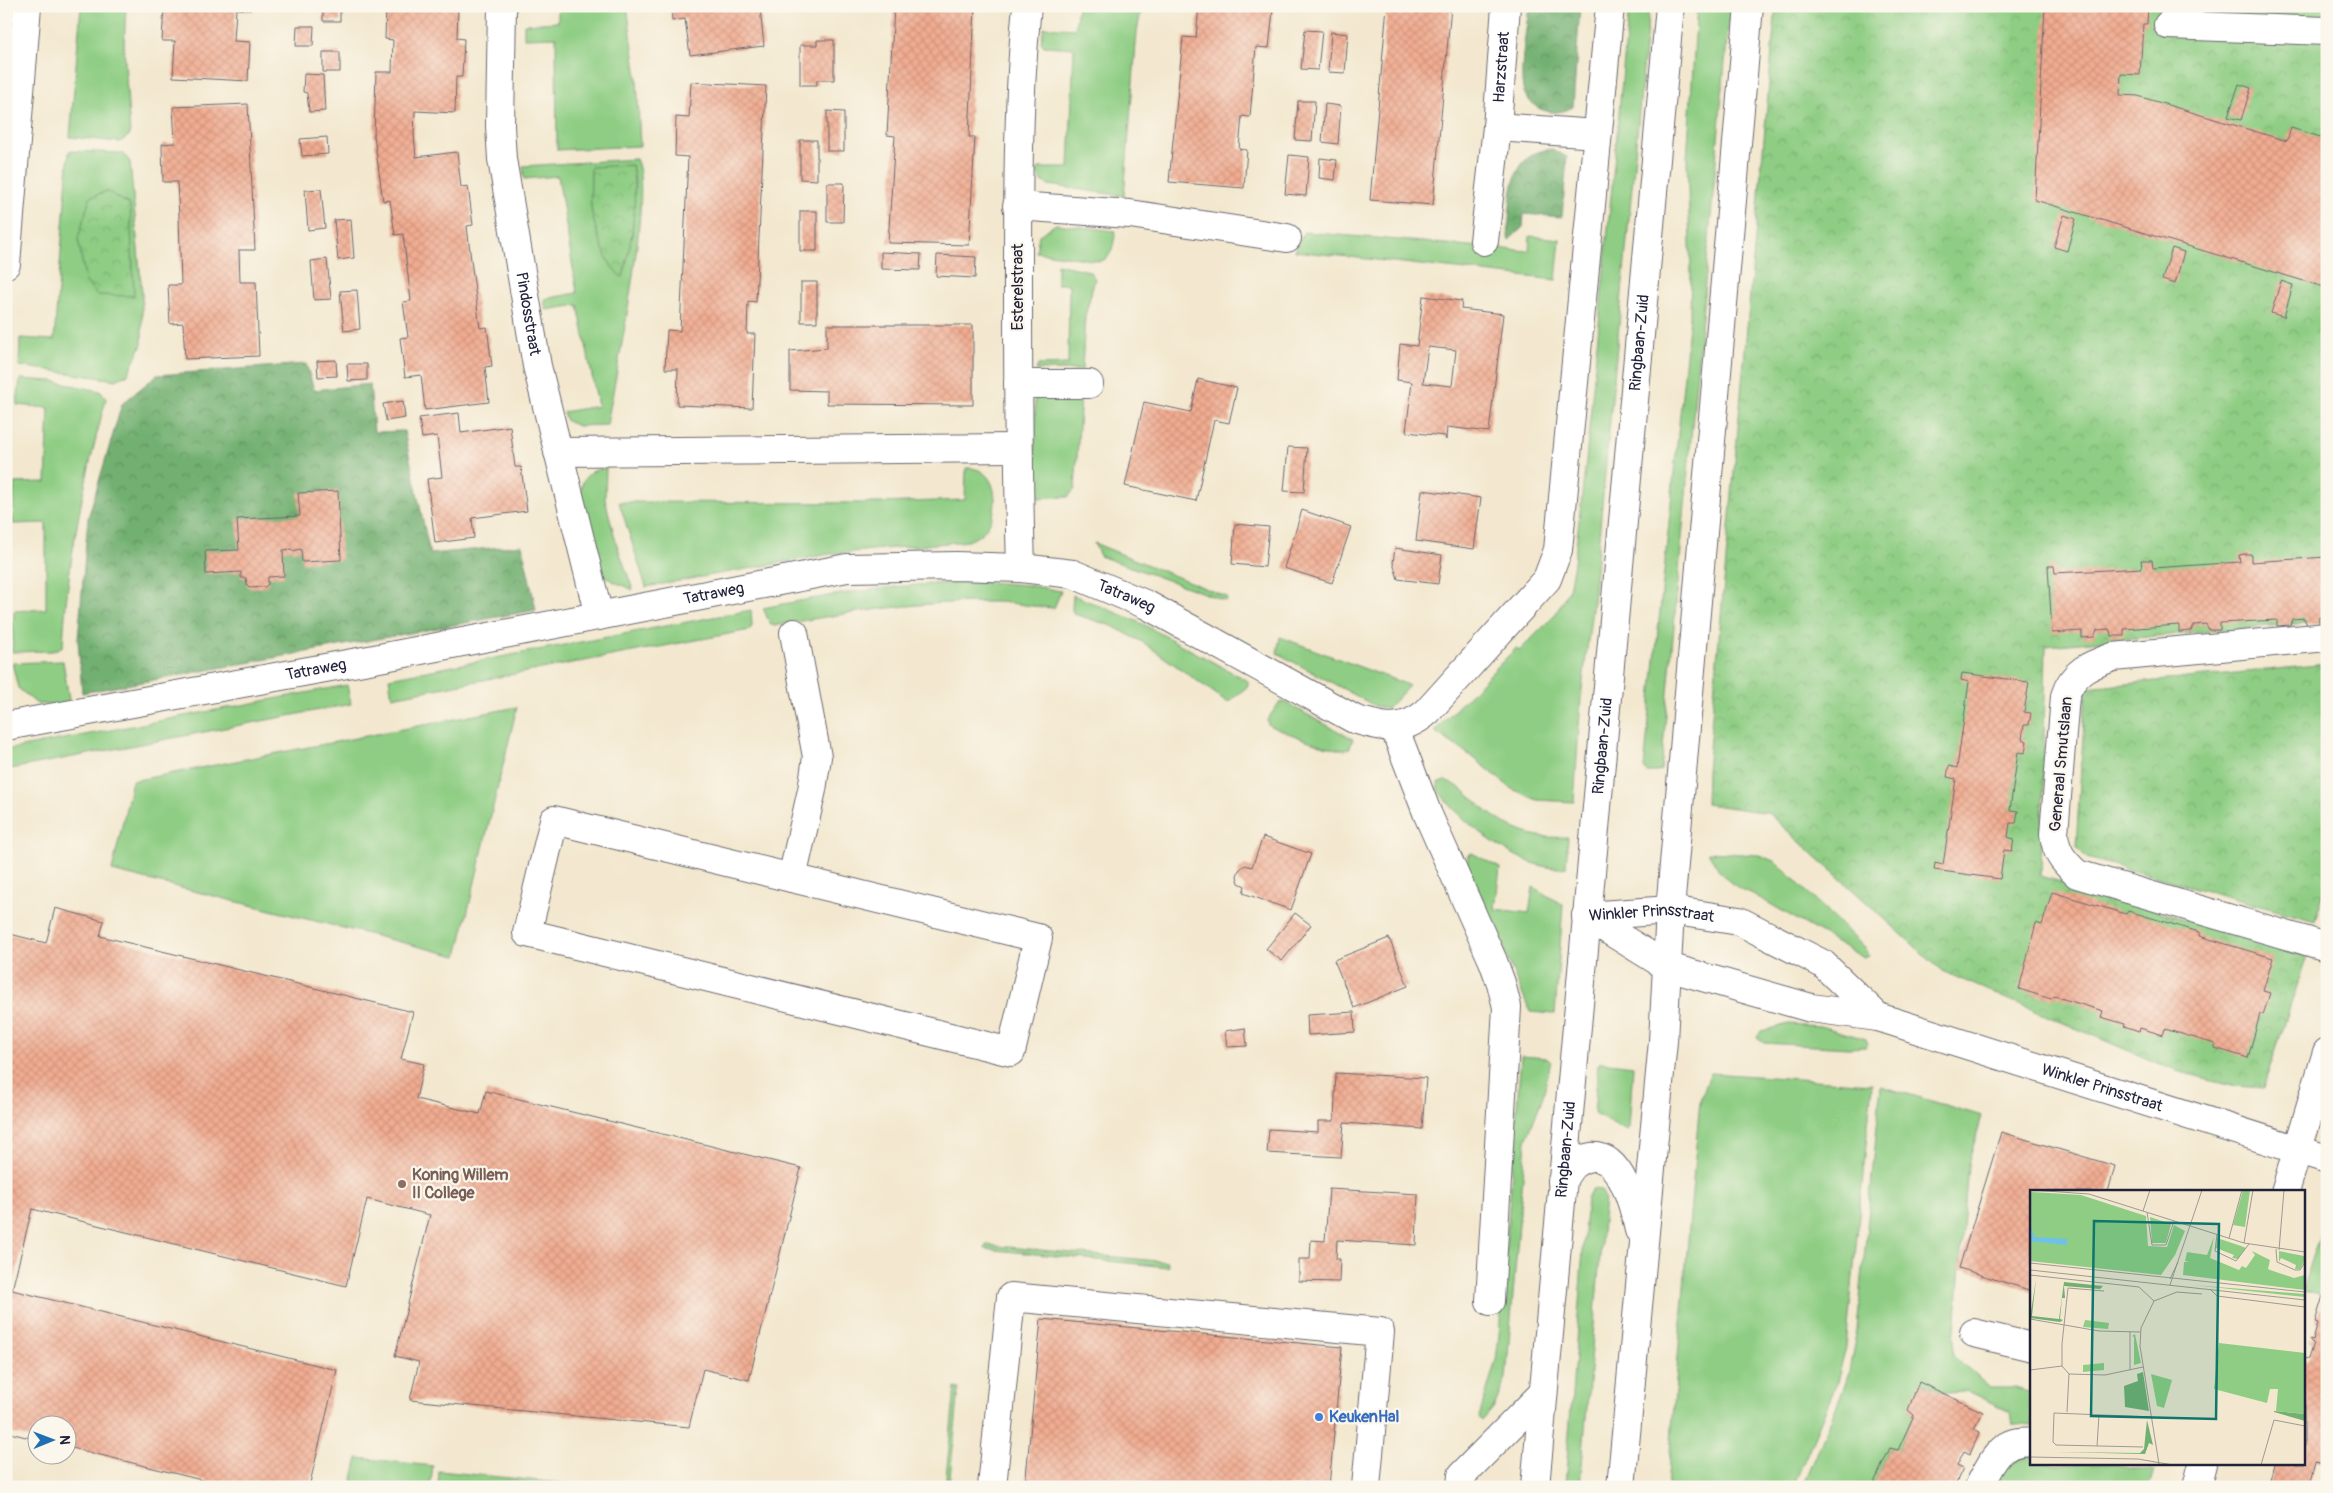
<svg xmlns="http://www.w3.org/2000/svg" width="2333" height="1493" font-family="Pangolin,sans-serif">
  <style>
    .green { fill: #8ecd83; stroke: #58785f; fill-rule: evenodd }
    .forest { fill: url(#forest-crowns); stroke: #4a6956 }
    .park { fill: url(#park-crowns); stroke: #58785f }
    .building { fill: url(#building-cross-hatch); fill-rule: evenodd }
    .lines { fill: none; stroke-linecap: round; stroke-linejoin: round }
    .minor-casing { stroke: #6b676f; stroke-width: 30 }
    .major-casing { stroke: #6b676f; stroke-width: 30 }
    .minor { stroke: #fff; stroke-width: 28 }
    .major { stroke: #fff; stroke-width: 28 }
    .education-dot { fill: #8d6e63; stroke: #fbf7ec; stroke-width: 2 }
    .shop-dot { fill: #3f7fe0; stroke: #fbf7ec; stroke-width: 2 }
    .labels { text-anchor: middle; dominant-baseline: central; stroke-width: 4.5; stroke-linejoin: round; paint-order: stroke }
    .street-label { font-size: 16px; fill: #22223b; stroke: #fbf7ec }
    .education-label { font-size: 16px; font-weight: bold; fill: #785e54; stroke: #fbf7ec; text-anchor: start }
    .shop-label { font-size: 16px; font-weight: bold; fill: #366cbe; stroke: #fbf7ec; text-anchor: start }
    .inset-road { fill: none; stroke: #9f9994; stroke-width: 1 }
    .view { fill: #0f766e; fill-opacity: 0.15; stroke: #0f766e; stroke-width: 2.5 }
    .inset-edge { fill: none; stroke: #22223b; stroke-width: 2.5 }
  </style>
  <defs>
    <pattern id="forest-crowns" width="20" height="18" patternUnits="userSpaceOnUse" patternTransform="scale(1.25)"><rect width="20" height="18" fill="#72b071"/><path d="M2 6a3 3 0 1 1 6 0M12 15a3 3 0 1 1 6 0" fill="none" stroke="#5d8f5e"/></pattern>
    <pattern id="park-crowns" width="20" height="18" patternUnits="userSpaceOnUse" patternTransform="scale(1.25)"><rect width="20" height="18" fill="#8ecd83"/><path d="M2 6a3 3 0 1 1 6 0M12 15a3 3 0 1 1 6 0" fill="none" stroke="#7ab072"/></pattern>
    <pattern id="building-cross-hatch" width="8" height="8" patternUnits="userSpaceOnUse" patternTransform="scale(1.25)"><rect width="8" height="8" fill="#f1ac91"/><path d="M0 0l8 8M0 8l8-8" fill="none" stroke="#ce947e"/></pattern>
  </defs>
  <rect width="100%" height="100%" fill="#fbf7ec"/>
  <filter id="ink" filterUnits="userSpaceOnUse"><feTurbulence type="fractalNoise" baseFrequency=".02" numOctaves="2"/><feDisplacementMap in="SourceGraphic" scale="10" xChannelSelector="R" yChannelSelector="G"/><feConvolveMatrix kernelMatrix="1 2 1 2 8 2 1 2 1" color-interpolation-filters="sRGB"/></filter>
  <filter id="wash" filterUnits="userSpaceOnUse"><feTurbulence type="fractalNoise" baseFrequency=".0096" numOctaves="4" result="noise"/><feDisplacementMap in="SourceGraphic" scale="20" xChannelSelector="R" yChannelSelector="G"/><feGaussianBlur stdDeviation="1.12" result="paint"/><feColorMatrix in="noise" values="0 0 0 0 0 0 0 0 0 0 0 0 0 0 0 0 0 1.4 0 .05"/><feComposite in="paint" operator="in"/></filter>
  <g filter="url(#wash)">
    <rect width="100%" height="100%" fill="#f3e8cf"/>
    <path class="green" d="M81 6H126L124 47 130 135 120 142 70 137Z
      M558 6H627L637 77 640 146 557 150 556 37 524 38V24L558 22Z
      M1078 6H1142L1137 31 1124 196 1049 185 1043 182 1036 172 1039 168H1069L1074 48 1044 46 1041 42 1044 27 1075 29Z
      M1629 6H1649L1593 601 1581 697 1574 802 1537 800 1512 789 1474 758 1434 731 1516 648 1520 650 1555 615 1569 589 1574 563 1586 461Z
      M1697 6H1730L1661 770 1657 772H1647L1644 768 1690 316 1691 273 1687 159Z
      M69 151 123 153 130 162 142 293V344L128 374 116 380 19 366 20 338 54 340Z
      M636 159C654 193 615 378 607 425L578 426 566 421 563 412 598 406 578 305 546 310 544 299 577 293 558 176 524 179 523 166ZM632 166 635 182 632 239Z
      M1056 224 1116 231C1113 243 1113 260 1099 261L1036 252 1039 235Z
      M1304 232 1529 251 1530 236 1560 239 1556 280 1295 251Z
      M1057 264 1089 271 1095 279 1085 316 1082 370H1036L1038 365 1068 364 1069 284H1057Z
      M20 379 53 381 100 391 106 399C84 481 67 561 63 646L53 651 12 652 14 611 46 609V523L13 524 14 483 46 482 49 408 17 405Z
      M1035 393 1081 394 1075 489 1068 497 1035 498Z
      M606 468 605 499 616 542 633 590C625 586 612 582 605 576 598 569 579 498 581 488 584 474 594 469 606 468Z
      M966 468C998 466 1001 508 987 527 982 534 976 538 968 541L830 554 646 587 619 502 881 503 965 500Z
      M1094 543 1227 597 1226 601 1100 556Z
      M987 582 1027 585 1061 591 1054 608C1031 607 1009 601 985 602 914 602 844 613 774 626L770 624 763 608C837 593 911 582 987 582Z
      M1073 595 1139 622 1248 681V686L1230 701 1227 702 1144 643 1112 626 1074 614 1072 610Z
      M751 610 752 626 750 630 392 697 389 678Z
      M1280 637 1403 683 1409 686 1387 709 1375 706 1277 653Z
      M63 661 70 706 37 704 18 688 12 663Z
      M347 685 351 704 10 769 6 750Z
      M1284 702 1353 739 1349 749C1339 755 1281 730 1268 725L1267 720 1279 703Z
      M517 707 457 956 112 871 132 781Z
      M1445 780C1464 787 1473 800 1488 812 1514 832 1535 839 1568 837L1566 867C1527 876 1458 820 1438 790V783Z
      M1708 852 1759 855 1776 862 1867 950 1869 956 1864 958 1751 893C1726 884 1721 874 1708 852Z
      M1472 853 1500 868 1495 909 1529 913 1533 887 1563 905 1555 1014 1530 1012 1467 863 1468 855Z
      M1789 1024 1820 1026 1866 1039 1868 1044 1866 1047 1848 1048 1764 1043 1758 1039 1757 1036 1761 1031Z
      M1521 1056 1548 1058 1551 1061 1543 1096 1526 1141 1506 1378 1494 1407 1482 1421 1479 1417 1496 1360 1499 1335Z
      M1601 1062 1633 1066 1629 1128 1627 1131 1594 1114 1598 1065Z
      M1711 1073 1872 1084 1846 1347 1836 1385 1793 1487H1667L1699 1110 1701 1097Z
      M1881 1086 1982 1116 1968 1164 1953 1355 1990 1388H2014L2032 1393V1427L2013 1425 2011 1412 1967 1391 1944 1392 1919 1382 1914 1415 1898 1450 1890 1448 1872 1487H1803L1843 1391 1849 1371 1857 1329Z
      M1592 1189 1601 1190 1605 1198 1580 1487H1565L1587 1197Z
      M2324 1221 2327 1222V1297L2304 1291V1284Z
      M986 1245 1168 1262V1267L985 1249Z
      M955 1388 959 1389 949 1487H945Z
      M2032 1453V1464H2111L2154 1471 2149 1487H1995C2001 1467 2011 1457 2032 1453Z
      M358 1458 433 1466 430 1487H351Z
      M439 1471 600 1487H438Z"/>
    <path class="forest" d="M1529 6H1580L1573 107C1564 112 1554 114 1543 110 1535 107 1527 100 1524 92 1518 74 1527 26 1529 6Z
      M1552 149 1567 157 1562 217 1524 214 1523 227 1509 240 1508 238C1511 204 1506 152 1552 149Z
      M306 364 314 390 370 384 374 432 404 431 430 554 522 545 536 610 82 693 78 640 88 518 122 404 157 375Z"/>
    <path class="park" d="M1776 6H2327V621L2046 646 2041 876 2307 956 2263 1088 2236 1086 2176 1071 1942 971 1768 813 1706 804 1707 771Z
      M632 165C638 203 632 241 623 277 607 271 593 224 591 207 590 194 591 180 591 167Z
      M107 191 130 205 134 296 97 295 86 282 78 239 90 197Z
      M2327 664V881L2315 921 2087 858 2076 847 2086 688Z"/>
    <g id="blocks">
      <path class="building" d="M164 6H251V10L236 9 234 41 250 42 248 81 173 77 175 41H162Z
        M323 6H340V21H323Z
        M386 6H458L457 38 464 39 462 77H456L455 113 415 111 414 135 416 157 457 152 461 187 468 186 473 225 467 226 471 260 480 328 487 327 492 366 485 367 489 402 425 410 421 375 405 377 400 338 408 337 403 302 411 301 403 234 395 235 390 200 383 201 374 136 376 72H392L393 40 385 39Z
        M671 6H744V9L760 8 764 46 690 55 685 19 672 21Z
        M828 6H845V8L828 9Z
        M894 6H975L969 137H975L969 245 888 243 895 136 887 135Z
        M1199 6H1257V8L1273 10 1269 48 1256 47 1250 117 1242 116 1239 149 1247 150 1244 188 1169 182 1183 37 1196 38Z
        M1387 6H1451L1433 205 1370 200Z
        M2045 6H2148L2147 24H2143L2140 75 2121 74 2120 95 2138 96 2287 141 2291 128 2327 139V288L2035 200Z
        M297 26H314L313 46H296Z
        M1305 30 1322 31 1318 70 1301 69Z
        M1331 32 1348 34 1345 73 1328 72Z
        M817 40H834V80H817V85H800V45H817Z
        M323 52H340V72H323Z
        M304 74 323 75 325 111 309 112 307 93 303 92Z
        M691 82 766 86 756 302 748 301 747 334H755L752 408 677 405 678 369H665L667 330 680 331 688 157 675 156 676 117 689 118Z
        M2239 84 2251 88 2241 120 2228 117Z
        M1298 101H1315L1312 141 1295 140Z
        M248 104 255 250H239L240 282H256L259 356 185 359 183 323 170 324 168 285H181L179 216 177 182H163L162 144 175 143 173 107Z
        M1325 104 1341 106 1338 144 1322 142Z
        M827 111 844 112V151H827Z
        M327 137 328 154 302 156 300 139Z
        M800 140H817V180L800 179Z
        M1289 155 1309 157 1306 196 1285 194Z
        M1320 158 1337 160 1335 180 1319 178Z
        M827 183H844L843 222H827Z
        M321 189 325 228 308 230 305 190Z
        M800 211H817V251H800Z
        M2064 215 2076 219 2067 251 2054 247Z
        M351 219 354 258 338 260 334 220Z
        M2172 248 2184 252 2175 284 2162 280Z
        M881 252 921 254 920 270 881 269Z
        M937 255 976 257 975 278 936 276Z
        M327 259 331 299 314 300 311 261Z
        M2281 281 2293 285 2284 317 2271 313Z
        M801 282H817V322H801Z
        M357 290 360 329 344 331 340 291Z
        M1423 296 1462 301 1461 309 1503 314 1489 432 1447 427 1446 440 1445 436 1406 432 1412 382 1397 380 1400 344 1417 346ZM1428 347 1456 350 1452 386 1423 383Z
        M827 325H973V405L827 404V391L790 390V351L827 348Z
        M336 360 337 376 318 377 317 361Z
        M347 364H367V380L348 381Z
        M1198 379 1237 388 1229 423 1214 420 1196 501 1125 486 1144 402 1191 412Z
        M403 401 405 418 386 421 383 404Z
        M459 413 461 433 510 426 515 467H521L527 511 472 518 474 538 435 543 427 479 442 477 437 436 422 438 419 418Z
        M1288 447 1307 448 1304 492 1284 491Z
        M1422 490 1481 498 1474 549 1416 541Z
        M338 491 341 560 302 562 301 549 292 551V549L283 550 284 576 268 577V584L265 587 250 588 247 585 246 578H241V572L206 574 205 551 239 550 237 519 300 516 298 493Z
        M1302 510 1351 527 1332 583 1284 568Z
        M1235 524 1269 527 1265 567 1232 564Z
        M1395 548 1442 555 1438 584 1398 579 1393 563Z
        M2245 554H2251V562L2327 557V617H2319V624L2307 625 2304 618 2292 619 2290 625 2277 626V620L2220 623V630H2209L2206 624 2194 625 2191 631 2179 632V625L2124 629V636H2112L2109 629 2097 630 2094 637 2082 638V631L2052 633 2048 566H2054L2055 573 2142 568 2141 560H2152L2153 568 2240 562 2239 555Z
        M1962 673 2029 682 2024 712 2031 713 2029 725H2024L2022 739 2027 741 2025 753 2018 752 2010 810 2018 811 2016 823H2010L2008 837 2014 839 2012 851 2004 850 2000 879 1934 870 1935 863 1943 865 1956 779 1947 777 1949 766 1957 768 1969 682 1961 680Z
        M1263 837 1311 854 1291 910 1243 893 1245 886 1239 883 1237 876 1239 870 1245 865 1252 867Z
        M2052 892 2126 914 2128 911 2199 932V936L2273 958 2263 991 2270 993 2263 1015 2260 1014 2248 1058 2215 1048V1044L2165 1029 2163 1035 2140 1028 2139 1031 2124 1026 2125 1024 2101 1017 2103 1011 2054 996 2051 999 2019 989 2036 923 2042 925Z
        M55 908 104 921 100 936 413 1012 401 1059 424 1064 416 1099 480 1114 486 1091 801 1168 749 1380 703 1369 689 1427 410 1400 419 1362 395 1356 430 1215 367 1199 346 1286 32 1209 12 1290 337 1370 309 1487H230L68 1447V1426H38V1440L6 1432V933L46 943Z
        M1295 913 1311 925 1282 961 1266 949Z
        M1389 938 1408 986 1354 1008 1334 960Z
        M1354 1012 1355 1032 1308 1035 1307 1015Z
        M1245 1028 1247 1046 1227 1047 1225 1031Z
        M1336 1073 1426 1078 1422 1129 1344 1123 1341 1157 1267 1153 1269 1129 1318 1132V1121H1334Z
        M2001 1132 2115 1166 2108 1192H2032V1291L1959 1268Z
        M1329 1189 1418 1194 1416 1245 1337 1240 1336 1259H1340L1339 1282 1299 1281V1259H1310L1311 1240 1325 1241Z
        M2323 1296 2327 1297V1446L2322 1463 2316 1461 2309 1487H2268L2274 1464H2304V1360L2308 1359 2313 1343 2310 1341V1339L2313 1340 2318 1323 2315 1322Z
        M1041 1319 1342 1347 1329 1487H1025Z
        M1919 1382 1983 1412 1974 1429 1980 1432 1970 1454 1964 1451 1957 1465 1963 1468 1954 1487H1872L1890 1448 1898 1450 1914 1415 1908 1410Z"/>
    </g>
  </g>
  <g filter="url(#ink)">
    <use href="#blocks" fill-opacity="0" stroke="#6b676f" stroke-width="1"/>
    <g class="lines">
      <defs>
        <g id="minor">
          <path id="s1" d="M502 6 500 126 502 159 537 366 599 616"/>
          <path d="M2168 25 2327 31"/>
          <path id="s2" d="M1497 127 1506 6"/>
          <path d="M1017 206 1130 214 1287 238"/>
          <path d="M1484 241 1497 127 1597 134"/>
          <path d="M6 264 27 6"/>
          <path d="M1018 384H1089"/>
          <path d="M558 452 1017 448"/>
          <path d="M1021 568C1018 472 1018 376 1018 279 1018 188 1018 97 1027 6"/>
          <path d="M2327 637 2113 657C2090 665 2073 671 2065 696L2054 834C2056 853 2063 861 2077 874L2327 947"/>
          <path id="s3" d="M6 726 369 660 847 568 956 566 1021 568 1073 574 1147 605 1354 719C1383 728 1403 733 1427 712L1547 579 1558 550 1610 6"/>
          <path d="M1394 727 1428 815 1493 961 1501 983 1507 1007 1490 1301"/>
          <path d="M554 820 1038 938 1011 1052 527 933Z"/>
          <path d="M792 878 812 790 817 757 794 633"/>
          <path id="s4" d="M1586 916 1668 967 1811 1008 1878 1017 2327 1159"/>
          <path id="s5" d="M1586 916 1670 910 1739 921 1823 964 1878 1017"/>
          <path d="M2285 1192 2327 1052"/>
          <path d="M1974 1333 2032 1347"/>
          <path d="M992 1487 1011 1297 1380 1332 1366 1487"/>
          <path d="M1461 1487 1462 1475 1543 1393"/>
          <path d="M1979 1487C1990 1464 2001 1438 2032 1442"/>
          <path d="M2197 1487 2203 1464"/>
        </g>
        <g id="major">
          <path d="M1562 1181C1565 1176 1569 1169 1573 1165 1578 1161 1585 1158 1591 1157 1621 1154 1634 1207 1639 1230"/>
          <path id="s6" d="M1535 1487 1670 6"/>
          <path d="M1621 1487 1663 1041 1670 910 1749 6"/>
        </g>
      </defs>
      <use href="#minor" class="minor-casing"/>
      <use href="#major" class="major-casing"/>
      <use href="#minor" class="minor"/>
      <use href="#major" class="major"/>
    </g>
  </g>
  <circle class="education-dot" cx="402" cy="1184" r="5"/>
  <circle class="shop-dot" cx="1319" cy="1417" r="5"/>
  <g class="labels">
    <g class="street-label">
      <text stroke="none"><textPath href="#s2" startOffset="60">Harzstraat</textPath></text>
      <text transform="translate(1018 287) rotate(-90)">Esterelstraat</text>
      <text stroke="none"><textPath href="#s1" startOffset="310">Pindosstraat</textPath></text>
      <text stroke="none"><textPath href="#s6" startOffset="1149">Ringbaan-Zuid</textPath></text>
      <text stroke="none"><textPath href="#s3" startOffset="720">Tatraweg</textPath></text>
      <text stroke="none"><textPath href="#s3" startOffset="1140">Tatraweg</textPath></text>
      <text stroke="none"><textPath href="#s3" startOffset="315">Tatraweg</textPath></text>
      <text stroke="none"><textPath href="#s6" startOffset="744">Ringbaan-Zuid</textPath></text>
      <text transform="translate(2061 764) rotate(-85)">Generaal Smutslaan</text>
      <text stroke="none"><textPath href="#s5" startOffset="66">Winkler Prinsstraat</textPath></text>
      <text stroke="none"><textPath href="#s4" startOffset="548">Winkler Prinsstraat</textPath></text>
      <text stroke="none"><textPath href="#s6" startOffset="339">Ringbaan-Zuid</textPath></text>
    </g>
    <g class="education-label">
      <text x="412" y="1175">Koning Willem<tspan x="412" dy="18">II College</tspan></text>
    </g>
    <g class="shop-label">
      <text x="1329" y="1417">KeukenHal</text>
    </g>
  </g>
  <g transform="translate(2030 1190)">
    <rect width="275" height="275" fill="#f3e8cf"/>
    <path d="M213 0H220L215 37 203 35ZM184 47 180 68 209 80 212 76 216 78 225 65 222 61 240 70 238 79 240 80 264 88 275 85V100L153 85 154 72H159L155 71 157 62 177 65ZM187 48 211 56 216 58 208 69 202 68 204 65 186 58ZM249 61 274 66 275 70 270 79H265L266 75 251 68 249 72ZM163 95 275 104V107ZM55 130 79 133 78 139 53 137ZM105 144 111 173 104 175V147L102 146ZM189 153 275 163V224L246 221 248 199H240L237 213 184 199ZM74 173V180L53 182V175ZM121 184 142 190 134 218 127 216Z" fill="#8ecd83"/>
    <path d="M6 89 2 126 29 129 34 92 73 96 70 99 34 96 35 108H32L30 129 33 130 30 132 0 128ZM113 182 119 221 95 217 94 196 108 191 107 184ZM244 221 275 224V231L244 222ZM117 230 123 255 119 253 115 264 24 262 110 263 114 259Z" fill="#72b071"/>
    <path d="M0 2 51 5 116 26 118 56 137 57 144 35 155 41 145 65 131 85 0 71ZM120 27 141 34 136 53H122Z" fill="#8ecd83"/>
    <path d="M0 32 4 47 37 49V55L0 51Z" fill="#6ec1ea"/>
    <path class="inset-road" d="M2 0 59 4 214 53 275 62M113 21 120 0M117 22 122 55H136L144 31M187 44 185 61 206 71 219 54M199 48 212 0M214 53 223 0M246 59 247 72 265 80H270L275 72M249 60 254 0M0 73 275 102M0 80 275 110M0 85 109 97 124 111M140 89 148 72M140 95 172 0M180 99 187 106 275 117M124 111 111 138 110 156 129 274M124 111 147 102 172 104M0 129 69 141 110 142M0 180 32 176M100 180V142M39 184 75 185 113 177M37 222 39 184 32 176V154L38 98 74 101M67 256 69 225M113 257 26 255 23 252 24 223 122 227M0 267 108 269 143 275M231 275 244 230 275 236"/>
    <path class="view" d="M64 31 189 34 186 229 61 226Z"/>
    <rect width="275" height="275" class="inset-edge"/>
  </g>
  <rect width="2333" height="1493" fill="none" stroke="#fbf7ec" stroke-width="25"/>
  <g transform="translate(52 1440) rotate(89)"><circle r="24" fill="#fbf7ec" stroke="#a4a2a5"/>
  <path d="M0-4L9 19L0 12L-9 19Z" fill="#1f6fb2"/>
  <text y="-8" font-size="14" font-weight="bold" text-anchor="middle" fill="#22223b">N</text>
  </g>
</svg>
